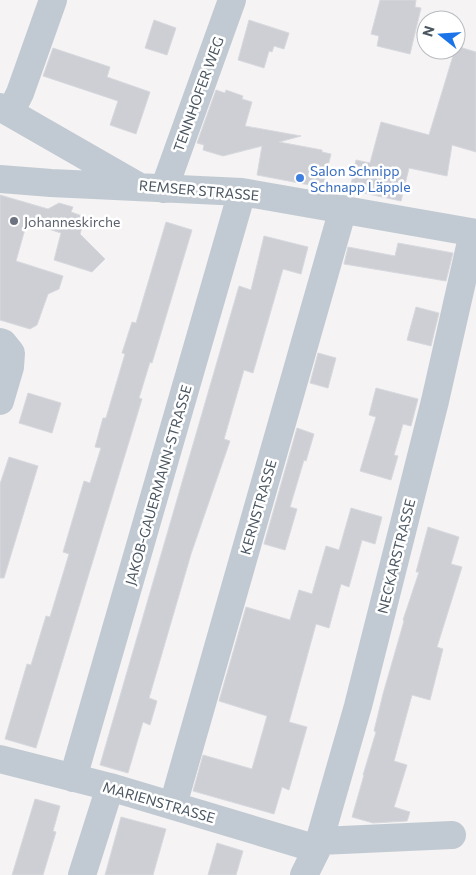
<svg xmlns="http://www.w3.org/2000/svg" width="476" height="875" font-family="Commissioner,sans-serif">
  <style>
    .building { fill: #cdcfd5; stroke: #d7d9de }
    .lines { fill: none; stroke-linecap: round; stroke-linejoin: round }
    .minor { stroke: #c1cad2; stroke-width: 28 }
    .shop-dot { fill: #3f7fe0; stroke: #fff; stroke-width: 2 }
    .worship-dot { fill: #6b7280; stroke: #fff; stroke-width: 2 }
    .labels { text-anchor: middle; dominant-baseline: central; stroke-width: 5; stroke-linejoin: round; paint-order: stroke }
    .street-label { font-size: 14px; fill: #4a5661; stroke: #fff }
    .shop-label { font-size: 14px; fill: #366cbe; stroke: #fff; text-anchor: start }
    .worship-label { font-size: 14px; fill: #5b616d; stroke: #fff; text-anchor: start }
  </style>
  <rect width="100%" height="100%" fill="#f5f3f3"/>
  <path class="building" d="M380 0H416L415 7 421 8 410 54 377 46 379 36 371 34Z
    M154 20 176 28 167 55 145 48Z
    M249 20 289 33 284 49 274 46 272 52 269 51 264 68 238 60Z
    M456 46 476 52V152L452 145 447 176 409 168 401 201 350 190 356 160 370 163 381 122 429 135Z
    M53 48 110 67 107 77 150 92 136 134 110 125 118 101 43 76Z
    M216 90 225 93 226 90 243 96 242 99 252 102 245 126 301 136 279 142 322 150V152L331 154 323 186 316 185 315 186 257 175 262 146 223 156 203 150 204 145 197 143Z
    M0 195 48 209 59 203 73 207 71 212 85 217 80 234 105 259 92 272 54 260 61 233 27 222 16 261 63 276 59 289 48 294 37 325 30 329 0 320Z
    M166 222 192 230 152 363 150 362 139 398 142 399 36 748 5 739 27 664 31 665 46 616 50 617 69 554 63 552 84 481 90 483 101 448 95 447 103 418H106L125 354 122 353 132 322 136 323Z
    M264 236 308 247 301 274 283 269 253 373 244 370 224 439 230 441 191 554 149 698 157 701 150 725 143 722 128 773 100 765 239 286 251 290Z
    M398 243 453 253 446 281 344 264 348 247 395 256Z
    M416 307 439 313 431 346 407 340Z
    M318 353 336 358 328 388 310 383Z
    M376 388 418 399 411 426 403 424 394 455 398 456 391 480 360 471 376 417 369 415Z
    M28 393 61 403 52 433 19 423Z
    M297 428 314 434 306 461 304 460 290 507 297 509 285 550 264 544Z
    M9 457 38 466 4 578H0V484Z
    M351 508 382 517 375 544 362 540 349 587 341 584 329 628 316 624 289 722 307 727 289 790 282 787 274 814 193 791 203 755 252 769 267 716 219 701 246 607 290 620 299 590 312 594 326 546 339 550Z
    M428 527 459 537 451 564 462 567 437 647 443 649 430 700 412 695 394 761 407 765 394 807 410 812 407 821 373 823 352 817 364 775H363L376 732 374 731 383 694 404 621 403 620 419 572H416Z
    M35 799 60 806 53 831 56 832 43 875H12Z
    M121 817 166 829 153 875H105Z
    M217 843 243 851 236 875H208Z"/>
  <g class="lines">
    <path class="minor" d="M0 107 136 185
      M10 113 20 93 53 0
      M0 179 51 183 242 192 476 233
      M164 189 232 0
      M0 342 3 343 11 353 10 367 0 401
      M0 759 110 787 317 849
      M73 778 242 192
      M173 805 343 209
      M320 841 452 835
      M82 875 110 787
      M304 875 317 849 358 706 435 401 473 233"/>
  </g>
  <circle class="shop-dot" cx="300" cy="178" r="5"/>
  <circle class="worship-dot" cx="14" cy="221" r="5"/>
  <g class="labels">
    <g class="street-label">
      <text transform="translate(198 94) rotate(-70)">TENNHOFER WEG</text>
      <text transform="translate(199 190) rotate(5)">REMSER STRASSE</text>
      <text transform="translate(158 485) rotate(-74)">JAKOB-GAUERMANN-STRASSE</text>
      <text transform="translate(258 507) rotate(-74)">KERNSTRASSE</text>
      <text transform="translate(396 556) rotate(-76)">NECKARSTRASSE</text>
      <text transform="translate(159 802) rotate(16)">MARIENSTRASSE</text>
    </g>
    <g class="shop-label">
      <text x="310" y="170">Salon Schnipp<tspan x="310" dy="16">Schnapp Läpple</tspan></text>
    </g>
    <g class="worship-label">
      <text x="24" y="221">Johanneskirche</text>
    </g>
  </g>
  <g transform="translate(441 35) rotate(287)"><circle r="24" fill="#ffffff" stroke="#b7bbc0"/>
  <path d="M0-4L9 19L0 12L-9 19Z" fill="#1a73e8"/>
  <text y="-8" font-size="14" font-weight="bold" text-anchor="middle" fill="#4a5661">N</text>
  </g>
</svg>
